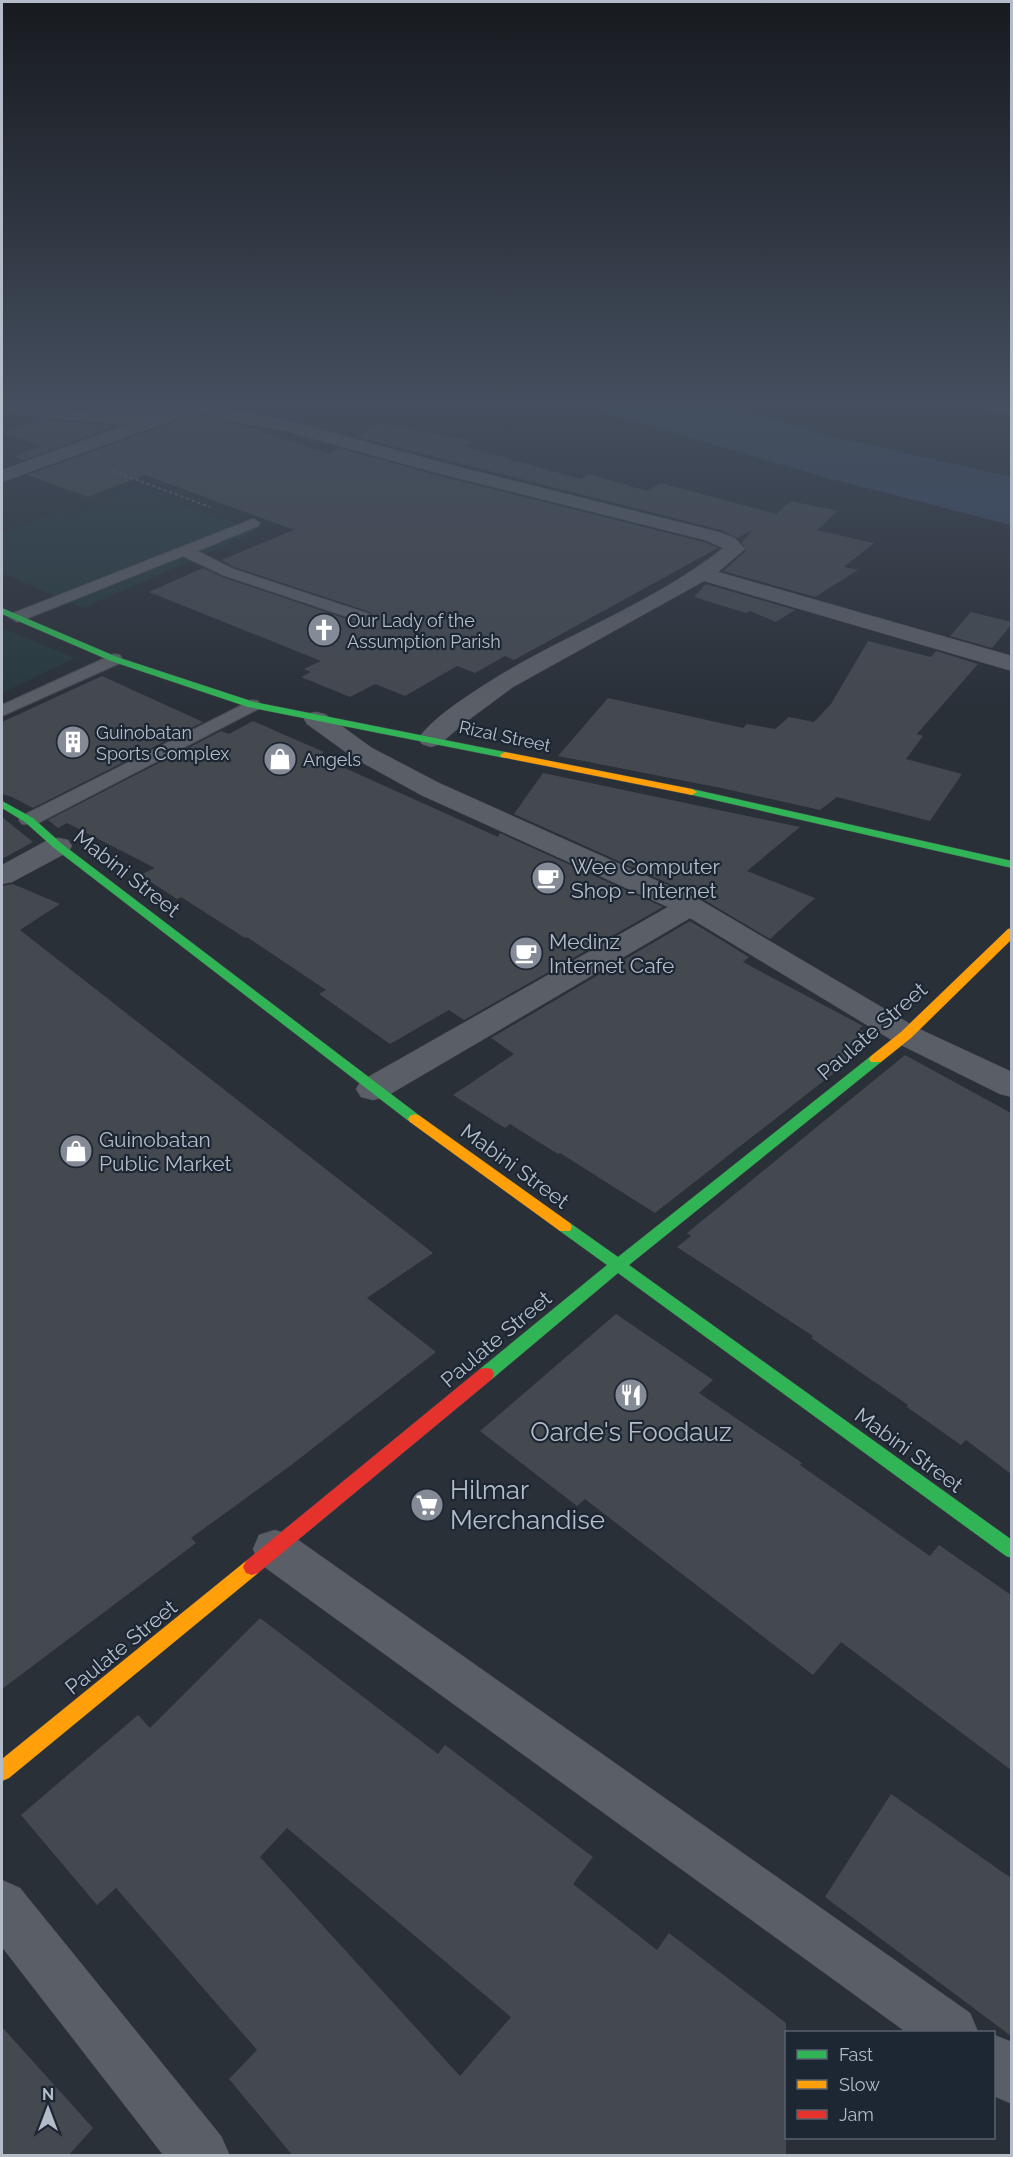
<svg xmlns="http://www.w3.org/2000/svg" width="1013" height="2157" font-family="Raleway,sans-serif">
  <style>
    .green { fill: #273a3e }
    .water { fill: #384963 }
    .building { fill: #444950; fill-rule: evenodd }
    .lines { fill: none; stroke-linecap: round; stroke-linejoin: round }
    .lane-casing { stroke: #484c53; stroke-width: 2 }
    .street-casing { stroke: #484c53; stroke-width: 1 }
    .fast-casing { stroke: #484c53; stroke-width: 1 }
    .slow-casing { stroke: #484c53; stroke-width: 1 }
    .jam-casing { stroke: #484c53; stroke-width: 1 }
    .path { stroke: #5d636a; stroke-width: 2; stroke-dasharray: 3 3; stroke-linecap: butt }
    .lane { fill: #5a5e66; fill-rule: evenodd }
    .street { fill: #5a5e66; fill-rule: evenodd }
    .fast { fill: #30b455; fill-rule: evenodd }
    .slow { fill: #ff9f0a; fill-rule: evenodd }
    .jam { fill: #e5322d; fill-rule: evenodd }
    .labels { text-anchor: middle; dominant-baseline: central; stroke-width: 4.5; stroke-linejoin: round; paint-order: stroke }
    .far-poi-label { font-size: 18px; fill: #b4bcc9; stroke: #1d2633; text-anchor: start }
    .far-street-label { font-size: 18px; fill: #b4bcc9; stroke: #1d2633 }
    .poi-label { font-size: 21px; fill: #b4bcc9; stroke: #1d2633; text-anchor: start }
    .street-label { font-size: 21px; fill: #b4bcc9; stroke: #1d2633 }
    .near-poi-label { font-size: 26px; fill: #b4bcc9; stroke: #1d2633 }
  </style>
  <rect width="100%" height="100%" fill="#2a3038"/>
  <path class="green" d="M135 488 258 531 83 608 2 573V533L59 511 71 515Z
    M2 628 75 658 2 693Z"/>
  <path class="water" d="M582 406H732L826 435 1011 477V525L828 478Z"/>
  <path class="building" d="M77 406H169L146 415 71 408Z
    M193 412 242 425 329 454 339 448 436 475 704 542 718 548 514 660 505 656 475 673 457 666 405 696 375 684 350 697 301 677 311 672 304 669 321 661 149 592 203 568 222 577 356 622 371 621 373 616 370 612 234 567 221 560 294 530 145 475 88 497 27 475 166 425Z
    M39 419 116 426 24 460 14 456 41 446 2 432Z
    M380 423 472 441 464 446 580 479 589 474 647 491 661 483 776 514 791 501 838 511 817 530 874 543 844 567 858 570 815 597 723 571 746 551 742 542 752 530 738 538 720 530 357 437Z
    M706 584 795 610 776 622 750 611 746 613 694 597Z
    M971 612 1011 622V625L992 648 950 636Z
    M868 641 931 657 936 651 978 664 917 734 923 736 906 759 962 774 930 821 837 797 820 810 721 788 558 756 608 698 743 728 747 724 775 729 789 717 814 722 831 704Z
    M102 676 203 722 33 808 12 797 2 794V722Z
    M253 721 324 752 318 756 498 837 500 833 663 907 464 1020 449 1010 390 1044 319 994 326 990 247 937 245 938 181 897 177 899 140 875 155 868 67 823 58 828 48 820 221 731 229 734Z
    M543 773 800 827 747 871 815 898 770 939 701 898 514 814Z
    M2 817 33 842 2 859Z
    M13 884 60 904 20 930 433 1253 367 1298 436 1352 290 1466 191 1538 196 1543 2 1689V886Z
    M690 921 749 957 743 962 863 1026 859 1029 877 1039 655 1213 560 1153 558 1154 510 1124 505 1128 453 1095 514 1054 491 1038Z
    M905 1055 1011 1113V1474L966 1440 961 1445 907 1407 908 1405 811 1338 813 1336 677 1247 691 1236 687 1233Z
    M616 1314 713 1380 699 1393 802 1463 800 1465 930 1556 939 1545 1011 1595V1770L841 1642 813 1675 585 1499 577 1506 480 1431Z
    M260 1618 438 1754 445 1745 593 1857 573 1884 657 1950 669 1933 786 2023V2156H293L229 2079 257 2050 116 1888 97 1905 21 1815 138 1715 150 1728ZM287 1828 511 2017 460 2076 260 1857Z
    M891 1794 1011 1878V2036L825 1897Z
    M2 2027 93 2128 68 2156H2Z"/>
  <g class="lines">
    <defs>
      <path id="lane" d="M253 519 260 523 258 526 197 551 233 569 369 614 371 617 369 620H357L223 575 183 556 23 620 17 622 9 617 11 614Z
        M114 654 120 655 122 659 120 663 2 716V705Z
        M252 700 258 701 261 705 258 709 36 824H22L19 820 22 816Z"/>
      <path id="street" d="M2 406H32L146 417 174 406H216L290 421 451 465 719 532 735 538 745 549 718 572 1012 656V671L704 581 513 687 463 724 440 744 431 747 422 744 418 739C433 718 460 701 481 687 559 636 650 606 723 548L705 540 437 473 282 430 246 424 193 410 165 423 2 482V470L126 425 2 413Z
        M983 406H1012V414L986 410Z
        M316 712 325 714 372 748 439 783 700 900 917 1028 1012 1072V1097L1000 1094 895 1042 690 918 385 1097 373 1100 361 1097 356 1089 361 1081 668 907 421 795 354 758 307 724 304 719 307 714Z
        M58 838 68 840 72 846 68 852 12 882 2 884V865L48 840Z
        M275 1530 291 1535 970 2013 978 2032H906L259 1563 253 1549 259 1535Z
        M2 1880 20 1888 221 2136 230 2156H164L2 1947Z
        M994 2035 1012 2042V2104L994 2096Z"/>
      <path id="fast" d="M2 608 117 657 254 702 505 752 510 755 505 758 248 707 111 661 2 614Z
        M692 789 1012 861V868L688 794 687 792Z
        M2 801 33 818 62 844 420 1116 422 1119 420 1122H410L54 848 25 822 2 808Z
        M876 1055 883 1059 881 1062 629 1265 1012 1540V1558L1006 1556 618 1273 492 1379 486 1380 480 1379 478 1374 480 1369 607 1265 560 1231 558 1227 560 1223H570L618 1257 871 1056Z"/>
      <path id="slow" d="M505 752 692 789 697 792 692 795 501 757 500 755Z
        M1012 928V939L911 1038 881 1062H871L869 1059 871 1056 901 1032 1008 929Z
        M415 1114 420 1116 570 1223 572 1227 570 1231H560L410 1122 408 1119 410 1116Z
        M252 1559 258 1561 261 1567 258 1573 9 1778 2 1781V1759L246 1561Z"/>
      <path id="jam" d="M486 1368 492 1369 494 1374 492 1379 258 1573 252 1575 246 1573 243 1567 246 1561 480 1369Z"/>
    </defs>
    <use href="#lane" class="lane-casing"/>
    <use href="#street" class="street-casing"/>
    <use href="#fast" class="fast-casing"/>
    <use href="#slow" class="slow-casing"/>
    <use href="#jam" class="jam-casing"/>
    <path class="path" d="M113 471 210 507"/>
    <use href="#lane" class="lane"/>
    <use href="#street" class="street"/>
    <use href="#fast" class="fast"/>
    <use href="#slow" class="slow"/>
    <use href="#jam" class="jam"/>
  </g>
  <linearGradient id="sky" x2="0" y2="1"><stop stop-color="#171a1f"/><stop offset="0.57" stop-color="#444e5e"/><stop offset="1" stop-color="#444e5e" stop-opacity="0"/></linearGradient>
  <rect width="1013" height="707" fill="url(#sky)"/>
  <defs>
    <symbol id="church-disc" viewBox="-11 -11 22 22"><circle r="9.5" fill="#848b96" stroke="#1d2633"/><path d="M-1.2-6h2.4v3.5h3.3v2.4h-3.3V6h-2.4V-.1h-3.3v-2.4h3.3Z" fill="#fff"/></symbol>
    <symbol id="building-disc" viewBox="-11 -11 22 22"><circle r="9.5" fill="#848b96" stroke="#1d2633"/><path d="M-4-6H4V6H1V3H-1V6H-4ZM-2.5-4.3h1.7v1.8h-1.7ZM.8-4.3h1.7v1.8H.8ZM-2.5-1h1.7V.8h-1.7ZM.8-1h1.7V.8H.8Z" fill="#fff"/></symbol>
    <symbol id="shop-disc" viewBox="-11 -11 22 22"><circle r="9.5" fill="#848b96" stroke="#1d2633"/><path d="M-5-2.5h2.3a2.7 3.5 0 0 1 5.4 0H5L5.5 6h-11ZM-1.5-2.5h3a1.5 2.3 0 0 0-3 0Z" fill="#fff"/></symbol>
    <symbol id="cafe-disc" viewBox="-11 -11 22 22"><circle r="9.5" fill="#848b96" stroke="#1d2633"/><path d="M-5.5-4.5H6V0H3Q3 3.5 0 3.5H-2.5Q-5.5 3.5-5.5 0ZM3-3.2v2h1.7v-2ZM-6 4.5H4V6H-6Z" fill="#fff"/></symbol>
    <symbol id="restaurant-disc" viewBox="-11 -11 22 22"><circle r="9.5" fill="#848b96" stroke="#1d2633"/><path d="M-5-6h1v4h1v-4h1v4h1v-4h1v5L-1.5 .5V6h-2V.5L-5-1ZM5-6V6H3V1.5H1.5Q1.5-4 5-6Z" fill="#fff"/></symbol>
    <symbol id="supermarket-disc" viewBox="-11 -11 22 22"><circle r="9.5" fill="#848b96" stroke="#1d2633"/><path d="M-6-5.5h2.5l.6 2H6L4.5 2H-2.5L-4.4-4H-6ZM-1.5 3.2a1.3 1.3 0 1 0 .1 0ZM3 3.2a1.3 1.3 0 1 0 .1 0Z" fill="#fff"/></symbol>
  </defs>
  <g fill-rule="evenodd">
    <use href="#church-disc" x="305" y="611" width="38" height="38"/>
    <use href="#building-disc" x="54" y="723" width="38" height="38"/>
    <use href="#shop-disc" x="261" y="740" width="38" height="38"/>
    <use href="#cafe-disc" x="529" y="859" width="38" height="38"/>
    <use href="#cafe-disc" x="507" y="934" width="38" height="38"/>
    <use href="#shop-disc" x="57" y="1132" width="38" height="38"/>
    <use href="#restaurant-disc" x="612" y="1376" width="38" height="38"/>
    <use href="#supermarket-disc" x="408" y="1486" width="38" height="38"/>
  </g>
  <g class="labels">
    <g class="far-poi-label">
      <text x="347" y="620">Our Lady of the<tspan x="347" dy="21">Assumption Parish</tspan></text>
      <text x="96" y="732">Guinobatan<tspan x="96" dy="21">Sports Complex</tspan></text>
      <text x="303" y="759">Angels</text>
    </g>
    <g class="far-street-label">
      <text transform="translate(505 736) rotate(12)">Rizal Street</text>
    </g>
    <g class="poi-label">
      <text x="571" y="866">Wee Computer<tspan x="571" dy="24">Shop - Internet</tspan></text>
      <text x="549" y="941">Medinz<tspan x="549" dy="24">Internet Cafe</tspan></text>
      <text x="99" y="1139">Guinobatan<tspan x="99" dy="24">Public Market</tspan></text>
    </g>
    <g class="street-label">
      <text transform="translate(127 873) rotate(38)">Mabini Street</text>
      <text transform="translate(872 1031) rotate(-41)">Paulate Street</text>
      <text transform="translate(515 1166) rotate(36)">Mabini Street</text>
      <text transform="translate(496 1339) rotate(-40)">Paulate Street</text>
      <text transform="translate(909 1450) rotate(36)">Mabini Street</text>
      <text transform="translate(121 1647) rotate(-39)">Paulate Street</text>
    </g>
    <g class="near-poi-label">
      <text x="631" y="1432">Oarde's Foodauz</text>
      <text x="450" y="1490" text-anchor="start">Hilmar<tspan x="450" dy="30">Merchandise</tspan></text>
    </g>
  </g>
  <rect width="1013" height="2157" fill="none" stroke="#b4bcc9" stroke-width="6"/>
  <rect x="785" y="2031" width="210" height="108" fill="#1d2633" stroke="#59626f" stroke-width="1.5"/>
  <rect x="797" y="2050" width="30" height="9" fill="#30b455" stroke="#59626f" stroke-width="1.5"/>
  <text x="839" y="2061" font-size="18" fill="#b4bcc9">Fast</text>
  <rect x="797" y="2080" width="30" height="9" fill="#ff9f0a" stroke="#59626f" stroke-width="1.5"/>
  <text x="839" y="2091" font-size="18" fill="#b4bcc9">Slow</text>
  <rect x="797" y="2110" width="30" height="9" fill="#e5322d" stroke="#59626f" stroke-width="1.5"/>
  <text x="839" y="2121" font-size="18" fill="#b4bcc9">Jam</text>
  <g transform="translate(48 2109)" stroke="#1d2633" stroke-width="4.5" paint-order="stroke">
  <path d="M0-4.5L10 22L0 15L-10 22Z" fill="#b4bcc9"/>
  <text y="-9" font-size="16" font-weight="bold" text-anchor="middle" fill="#b4bcc9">N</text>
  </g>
</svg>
